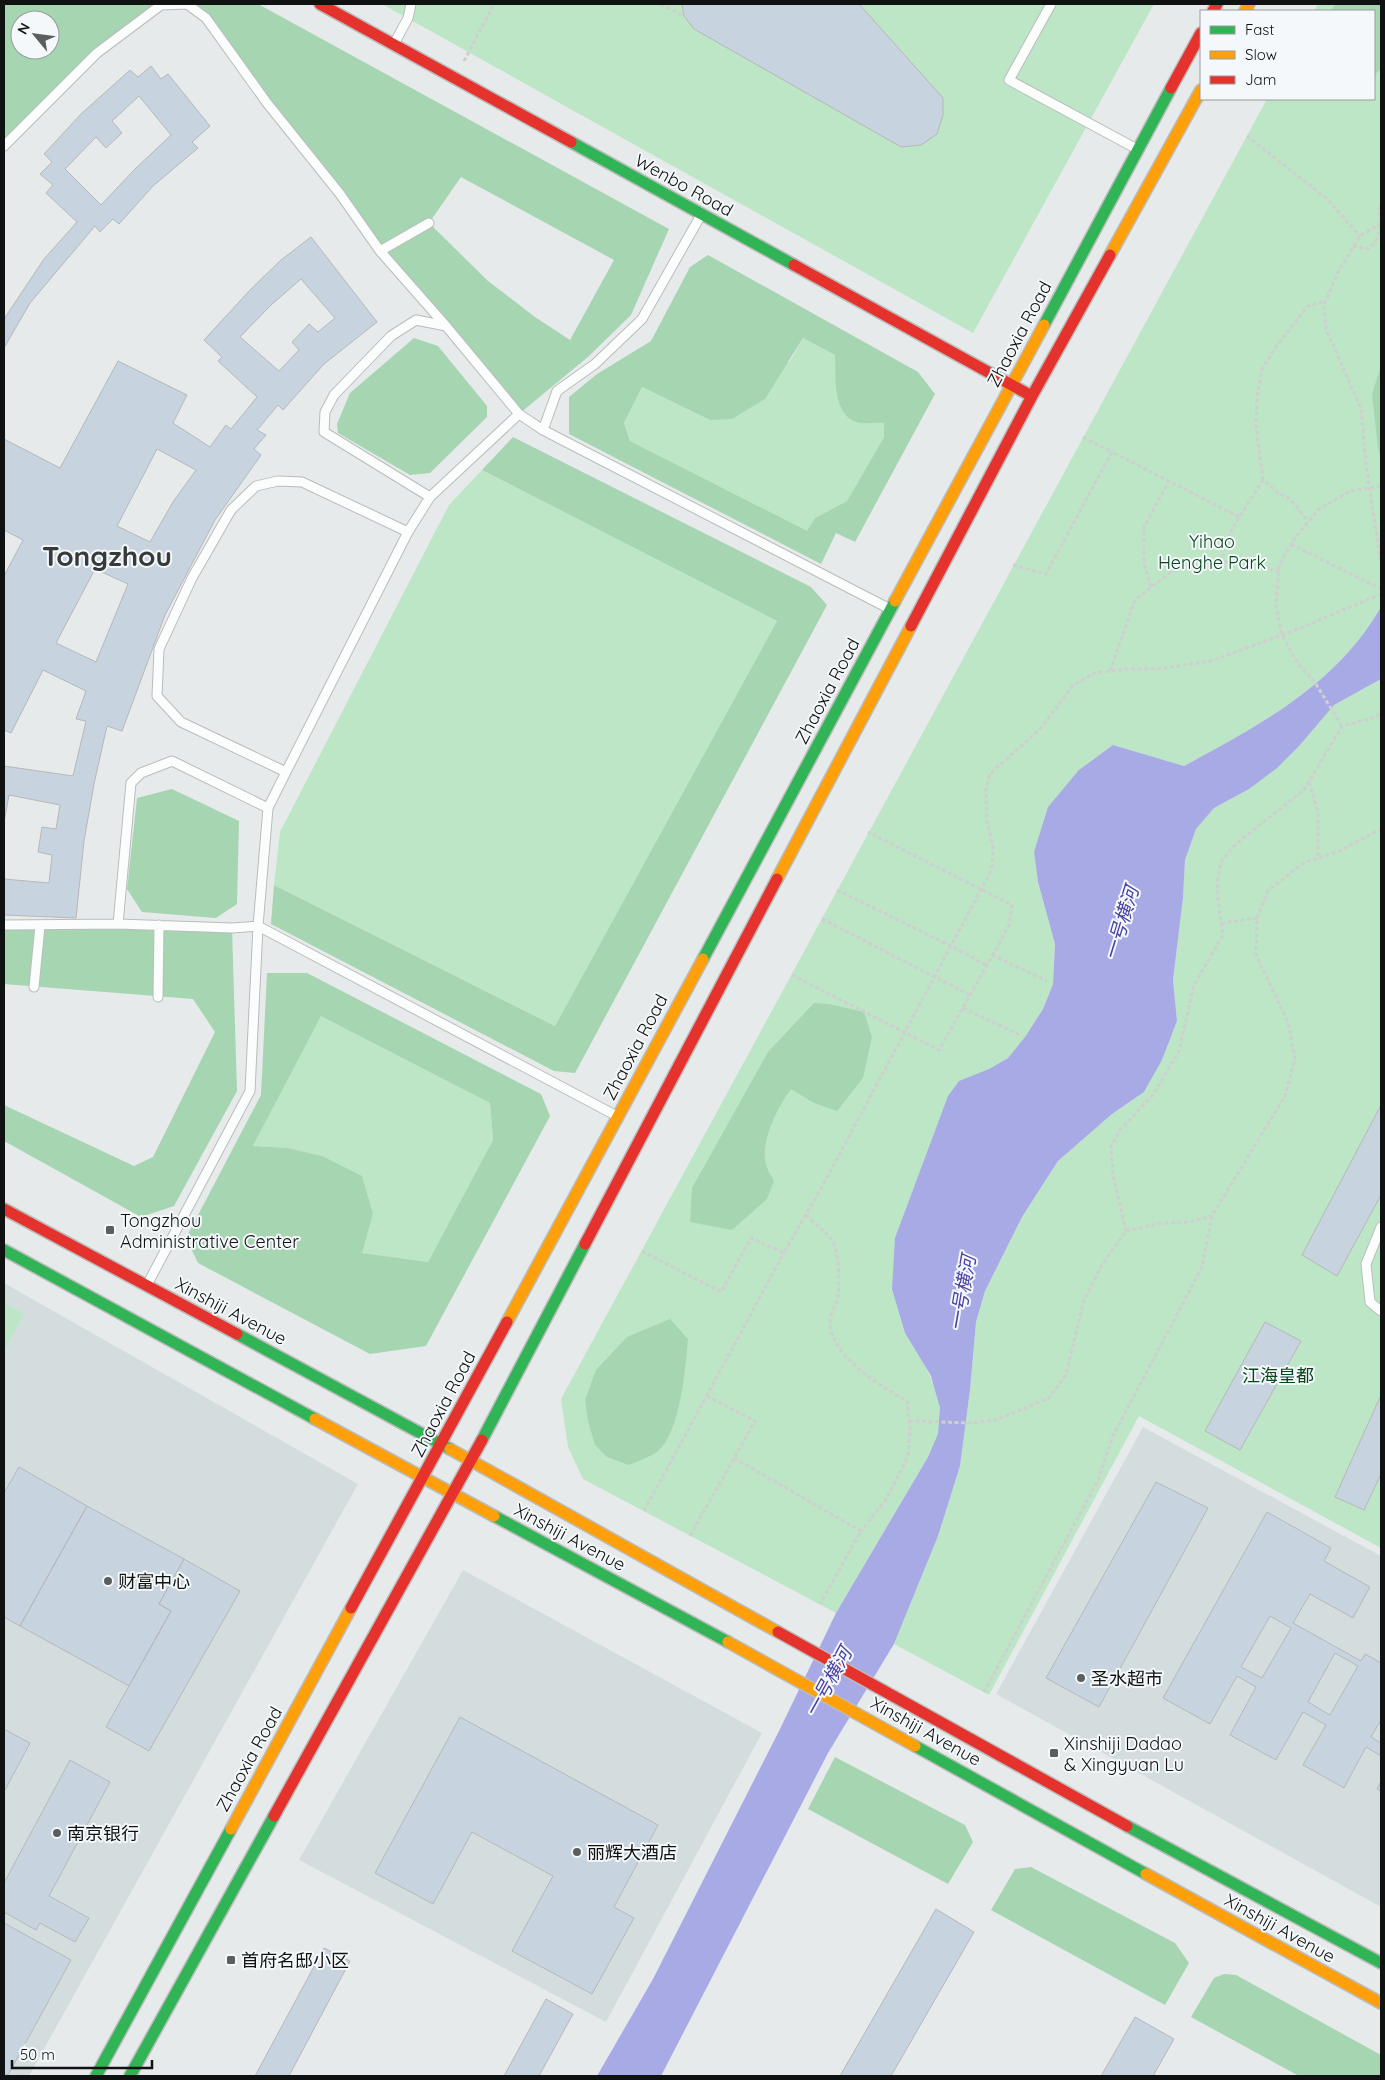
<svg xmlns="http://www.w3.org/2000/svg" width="1385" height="2080" font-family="Quicksand,'Noto Sans SC',sans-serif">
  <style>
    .built { fill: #d4ddde }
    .green { fill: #bde6c6 }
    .forest { fill: #a6d5b1; fill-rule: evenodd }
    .water { fill: #a8aae6 }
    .building { fill: #c7d3de; stroke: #b6b8b9; fill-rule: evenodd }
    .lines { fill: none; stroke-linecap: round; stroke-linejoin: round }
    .lane-casing { stroke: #babcbc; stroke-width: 11 }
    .fast-casing { stroke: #babcbc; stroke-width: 14 }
    .slow-casing { stroke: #babcbc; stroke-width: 14 }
    .jam-casing { stroke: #babcbc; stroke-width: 14 }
    .path { stroke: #cecfcf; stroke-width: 3; stroke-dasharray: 4 2.5; stroke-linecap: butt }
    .lane { stroke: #fbfcfc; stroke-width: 9 }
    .fast { stroke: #30b455; stroke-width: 11 }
    .slow { stroke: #ff9f0a; stroke-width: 11 }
    .jam { stroke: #e5322d; stroke-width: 11 }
    .poi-dot { fill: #5b5e5e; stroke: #f4f8fa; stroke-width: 2 }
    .labels { text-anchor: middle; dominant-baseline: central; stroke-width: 4; stroke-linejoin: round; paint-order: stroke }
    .street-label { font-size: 18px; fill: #101212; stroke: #f4f8fa }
    .park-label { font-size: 18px; fill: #08471d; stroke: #f4f8fa }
    .poi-label { font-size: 18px; fill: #101212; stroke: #f4f8fa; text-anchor: start }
    .water-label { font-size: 19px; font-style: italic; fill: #4940a3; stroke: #f4f8fa }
    .town-label { font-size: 28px; font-weight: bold; fill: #363a3b; stroke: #f4f8fa }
  </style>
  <rect width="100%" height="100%" fill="#e7eaeb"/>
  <path class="built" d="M4 1283 358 1484 29 2076H4Z
    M1143 1427 1381 1556V1907L996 1694Z
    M463 1570 762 1733 606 2022 299 1860Z"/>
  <path class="green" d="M382 4H1154L973 333Z
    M1318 4H1381V607C1336 685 1260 725 1184 766L1113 745 1034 852 1038 882 1055 944 1053 984 1043 1009 1025 1037 1008 1058 989 1069 905 1333C923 1363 949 1398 938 1435 935 1443 931 1450 928 1457L836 1613 583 1479 568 1447 561 1399 1267 99H1374V11H1314Z
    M803 338 835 355 837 390 857 423 884 422V437L847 501 815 518 807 532 630 441 624 423 642 387 710 420 790 361Z
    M482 470 777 621 555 1026 274 885 280 832 449 505Z
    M1381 679V1548L1139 1416 989 1695 894 1644 938 1536 960 1466 970 1390 976 1322 985 1291 1022 1217 1058 1161 1112 1114 1144 1092 1162 1060 1177 1021 1173 980 1183 898 1185 860 1196 829 1214 808 1249 789 1334 705Z
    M321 1015 490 1103 493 1140 428 1262 361 1253 373 1214 322 1156 288 1148 253 1146Z
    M4 1303 24 1314 4 1351Z"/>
  <path class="forest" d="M4 4H258L669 229 631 315 589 356 519 414 380 251 206 18 187 4 161 5 97 53 4 146ZM20 20H50V50H20ZM461 177 614 260 570 340 535 317 488 281 429 223Z
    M1335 4H1381V69L1374 75V11H1331Z
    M708 255 918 372 935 394 855 542 836 533 821 564 569 434V397L597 374 651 341 690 267ZM803 338 835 355C836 376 832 413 856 422 863 425 876 422 884 423V437L847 501 815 518 807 531 630 441 624 423 642 387 710 420 732 419 765 399Z
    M414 338 438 346 487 406V417L430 473 410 475 338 433 337 424 350 393Z
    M1381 366V459L1378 448 1372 394Z
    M513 437 811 587 827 605 575 1073 554 1071 271 924 274 885 555 1026 777 621 482 470Z
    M172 789 239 821 237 904 216 918 142 912 127 889 137 798Z
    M4 925 232 928 237 1091 174 1206 141 1217 4 1141V1105L134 1166 153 1157 215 1032 193 999 4 984Z
    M267 973H307L541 1094 550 1116 426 1346 370 1354 198 1263 186 1238 261 1095ZM321 1016 490 1103 493 1140 428 1262 362 1253 373 1214 362 1176 322 1156 288 1148 253 1146Z
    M814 1003 829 1004 864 1012 872 1037 863 1078 837 1111 814 1103 791 1089C778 1106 758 1145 767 1167 768 1172 772 1177 774 1181L767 1199 732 1230 690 1222 692 1188 768 1052Z
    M670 1319 688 1339C686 1366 680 1433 658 1451 650 1457 638 1461 629 1465L607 1457 595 1445 588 1421 585 1400 596 1370 627 1337Z
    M835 1757 965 1825 973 1842 948 1884 808 1809Z
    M1031 1867 1175 1943 1189 1963 1165 2005 991 1910 1015 1869Z
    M1224 1974 1236 1975 1381 2055V2076H1299L1191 2017 1214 1978Z"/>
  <path class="water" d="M1381 607V679L1334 705 1299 746 1277 768 1249 789 1214 808 1196 829 1185 860 1183 898 1173 980 1177 1021 1162 1060 1144 1092 1112 1114 1058 1161 1022 1217 985 1291 976 1322 970 1390 960 1466 938 1536 894 1644 828 1753 661 2076H597L653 1979 779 1731 836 1613 928 1457 938 1434 940 1408 931 1376 905 1333 892 1289 895 1238 948 1096 959 1081 989 1069 1008 1058 1025 1037 1043 1009 1053 984 1055 944 1038 882 1034 852 1048 807 1079 770 1113 745 1184 766C1260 725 1336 685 1381 607Z"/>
  <path class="building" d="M682 4H859L943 98V115L937 134 921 145 901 147 694 29 684 16Z
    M151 66 161 79 168 74 210 126 192 142 198 148 153 186 119 224 113 219 100 232 95 226 30 303 4 348V319L44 259 77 222 46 193 53 185 40 174 52 162 44 154 81 114 130 70 138 77ZM139 96 171 135 135 169 101 205 65 169 96 137 106 148 122 133 112 121Z
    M311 237 377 322 324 364 283 410 278 405 257 430 266 435 254 449 261 455 215 520 165 615 122 731 107 726 94 784 84 841 76 918 4 915V879L49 883 52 855 38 852 42 827 56 829 60 805 9 795 4 822V766L73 776 86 721 76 719 86 691 43 670 11 733 4 730V576L23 540 4 530V439L60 468 118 361 187 395 173 423 210 447 226 425 231 429 257 397 218 361 222 357 204 340 251 289 281 260ZM301 279 335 318 318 332 309 324 292 342 299 350 279 371 240 337 271 305ZM157 449 196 470 173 502 150 542 117 526ZM95 569 128 584 96 662 56 643Z
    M1381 1105V1195L1337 1276 1302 1255Z
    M1265 1322 1301 1341 1240 1450 1205 1431Z
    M1381 1395V1474L1364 1510 1335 1497Z
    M19 1467 87 1506 20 1626 4 1617V1493Z
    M1156 1482 1208 1508 1099 1707 1046 1678Z
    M87 1506 184 1559 159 1604 171 1611 129 1686 20 1626Z
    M1267 1512 1331 1548 1324 1561 1370 1587 1353 1618 1310 1594 1293 1623 1361 1661 1365 1654 1381 1663V1720L1371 1737 1381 1743V1756L1366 1747 1344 1788 1303 1765 1326 1725 1303 1712 1276 1760 1230 1735 1256 1687 1237 1676 1210 1724 1163 1698ZM1270 1616 1291 1628 1262 1678 1241 1667ZM1335 1653 1358 1666 1330 1715 1308 1702Z
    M184 1559 240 1591 149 1751 106 1727 171 1611 159 1604Z
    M460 1717 658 1825 614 1907 634 1918 592 1994 512 1951 553 1876 472 1832 433 1904 375 1873Z
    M4 1729 30 1743 4 1792Z
    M70 1760 110 1782 49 1896 89 1918 75 1942 40 1923 36 1930 4 1912V1883Z
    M1381 1781V1791L1377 1789Z
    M936 1909 974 1932 891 2076H840Z
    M4 1923 71 1960 8 2075 4 2073Z
    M324 1948 350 1961 289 2076H255Z
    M546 1999 573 2014 539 2076H504Z
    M1135 2017 1174 2039 1153 2076H1101Z"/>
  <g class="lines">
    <defs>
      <path id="lane" d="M1051 4 1009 80 1135 148
        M394 44 408 18 411 4
        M4 146 97 53 161 5 187 4 206 18 267 103 340 194 380 251 446 326
        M380 251 429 223
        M543 430 557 391 595 364 642 319 701 215
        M430 497 324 432 325 412 334 395 391 336 416 320 446 326 519 414
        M286 772 408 532
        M4 925 118 924
        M34 987 40 926
        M158 997 159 925
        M615 1115 258 926 268 808 286 772 181 722 157 696 159 649 192 578 231 510 256 486 278 481 302 482 408 532 430 497 519 414 543 430 888 608
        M1381 1227 1366 1264 1370 1302 1381 1311
        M147 1285 250 1091 258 926 232 928 118 924 131 783 141 773 172 761 268 808"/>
      <path id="fast" d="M571 142 794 265
        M1044 325 1171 88
        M703 959 895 601
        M4 1250 315 1419
        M237 1334 450 1449
        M482 1440 585 1244
        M494 1516 728 1642
        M915 1746 1146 1874
        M1127 1826 1381 1963
        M96 2076 231 1829
        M130 2076 274 1816"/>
      <path id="slow" d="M1245 11 1249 4
        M1110 255 1201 90
        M895 601 1044 325
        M777 879 911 626
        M507 1322 703 959
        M315 1419 494 1516
        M450 1449 778 1632
        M728 1642 915 1746
        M231 1829 351 1608
        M1146 1874 1381 2003"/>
      <path id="jam" d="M320 4 571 142
        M1213 11 1217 4
        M1171 88 1201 33
        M794 265 1028 394
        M911 626 1032 396 1110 255
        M4 1209 237 1334
        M585 1244 777 879
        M351 1608 507 1322
        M778 1632 1127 1826
        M274 1816 482 1440"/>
    </defs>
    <use href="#lane" class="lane-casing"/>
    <use href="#fast" class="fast-casing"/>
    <use href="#slow" class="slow-casing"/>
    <use href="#jam" class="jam-casing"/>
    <path class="path" d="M661 4 684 16
      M464 61 494 4
      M1247 136 1326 198 1360 236
      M1381 223 1360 236 1339 270 1324 305 1326 329 1361 408 1366 465 1381 564
      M1353 246 1368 249C1383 236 1381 227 1379 208L1381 206
      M1083 437 1112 452
      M1263 480 1256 426 1257 397 1262 369 1275 348 1308 306 1326 301
      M1291 544 1381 589
      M1219 563 1233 527 1263 480 1278 493 1290 499 1308 521
      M1013 565 1046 574 1112 452 1239 517
      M1151 587 1144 563V527L1169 481
      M1110 671 1135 600 1172 571 1203 564 1227 562 1279 571
      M1342 726 1314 681 1298 664 1282 635 1276 606 1279 566 1294 539 1319 509 1350 491 1381 486
      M1309 782 1318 812V858
      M837 890 951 946 986 965
      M822 919 970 995
      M1221 923 1257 918
      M992 955 1047 981
      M792 975 939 1050 1009 926 1012 905 868 832
      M963 1008 1020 1035
      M806 1215C814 1223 824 1230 831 1239 839 1250 840 1282 838 1295 838 1304 830 1312 830 1321 830 1357 881 1386 907 1401L910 1429 908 1456 887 1498 861 1531
      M1126 1231 1113 1175 1111 1146 1120 1130 1152 1096 1179 1051 1194 985 1223 935 1218 902 1217 882 1222 860 1237 843 1304 790 1342 726 1376 717 1381 713
      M642 1251 721 1292 751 1238 784 1253 829 1174 992 869 993 847 987 821 986 789 990 774 1042 727 1073 685 1095 673 1128 669H1157L1211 661 1293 631 1381 594
      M909 1421 970 1423 996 1420 1049 1398 1066 1375 1084 1300 1103 1263 1126 1231 1163 1223 1190 1222 1212 1216
      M734 1458 861 1531 820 1604
      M644 1511 784 1253
      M690 1536 755 1421 707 1396
      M984 1692 1098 1480 1113 1436 1202 1267 1212 1216 1285 1096 1295 1059 1288 1022 1256 955 1257 918 1268 891 1303 863 1339 851 1381 829"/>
    <use href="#lane" class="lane"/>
    <use href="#fast" class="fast"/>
    <use href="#slow" class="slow"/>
    <use href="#jam" class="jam"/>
  </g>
  <g class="poi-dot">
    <rect x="105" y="1225" width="10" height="10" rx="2.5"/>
    <circle cx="108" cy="1581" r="5"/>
    <circle cx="1081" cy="1678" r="5"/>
    <rect x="1049" y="1748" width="10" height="10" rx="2.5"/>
    <circle cx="57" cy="1833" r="5"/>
    <circle cx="577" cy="1852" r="5"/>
    <rect x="226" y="1955" width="10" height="10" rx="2.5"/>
  </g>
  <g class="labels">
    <g class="street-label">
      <text transform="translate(684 185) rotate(29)">Wenbo Road</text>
      <text transform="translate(1019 334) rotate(-62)">Zhaoxia Road</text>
      <text transform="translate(827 691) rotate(-62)">Zhaoxia Road</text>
      <text transform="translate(635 1047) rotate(-62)">Zhaoxia Road</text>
      <text transform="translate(231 1311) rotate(28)">Xinshiji Avenue</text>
      <text transform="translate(443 1404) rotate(-62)">Zhaoxia Road</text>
      <text transform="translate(570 1537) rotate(28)">Xinshiji Avenue</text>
      <text transform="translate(926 1731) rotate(29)">Xinshiji Avenue</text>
      <text transform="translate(249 1759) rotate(-61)">Zhaoxia Road</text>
      <text transform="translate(1280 1928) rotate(29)">Xinshiji Avenue</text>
    </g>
    <g class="park-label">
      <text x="1212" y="541">Yihao<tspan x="1212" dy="21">Henghe Park</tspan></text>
      <text x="1278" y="1375">江海皇都</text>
    </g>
    <g class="poi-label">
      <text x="120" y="1220">Tongzhou<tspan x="120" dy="21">Administrative Center</tspan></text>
      <text x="118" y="1581">财富中心</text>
      <text x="1091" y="1678">圣水超市</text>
      <text x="1064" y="1743">Xinshiji Dadao<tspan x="1064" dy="21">&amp; Xingyuan Lu</tspan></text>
      <text x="67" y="1833">南京银行</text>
      <text x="587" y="1852">丽辉大酒店</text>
      <text x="241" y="1960">首府名邸小区</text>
    </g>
    <g class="water-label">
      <text transform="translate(1121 923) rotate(-73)">一号横河</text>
      <text transform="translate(962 1293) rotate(-80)">一号横河</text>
      <text transform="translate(828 1682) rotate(-61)">一号横河</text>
    </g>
    <g class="town-label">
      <text x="107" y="555">Tongzhou</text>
    </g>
  </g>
  <rect width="1385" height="2080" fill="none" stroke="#101212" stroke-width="10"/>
  <rect x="1200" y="10" width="175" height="90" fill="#f4f8fa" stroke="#999c9d"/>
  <rect x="1210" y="26" width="25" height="8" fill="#30b455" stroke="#999c9d"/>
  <text x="1245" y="35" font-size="15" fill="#101212">Fast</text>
  <rect x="1210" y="51" width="25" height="8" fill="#ff9f0a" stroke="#999c9d"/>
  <text x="1245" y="60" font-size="15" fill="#101212">Slow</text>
  <rect x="1210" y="76" width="25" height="8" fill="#e5322d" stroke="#999c9d"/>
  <text x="1245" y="85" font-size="15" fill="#101212">Jam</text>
  <g transform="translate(35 35) rotate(299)"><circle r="24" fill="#f4f8fa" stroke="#999c9d"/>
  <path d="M0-4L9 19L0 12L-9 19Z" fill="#5b5e5e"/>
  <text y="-8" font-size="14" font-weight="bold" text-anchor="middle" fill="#101212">N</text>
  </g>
  <path d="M12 2060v8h140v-8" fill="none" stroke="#101212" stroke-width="2.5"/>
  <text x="20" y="2060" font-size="15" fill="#101212" stroke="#f4f8fa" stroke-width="4" paint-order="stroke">50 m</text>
</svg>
